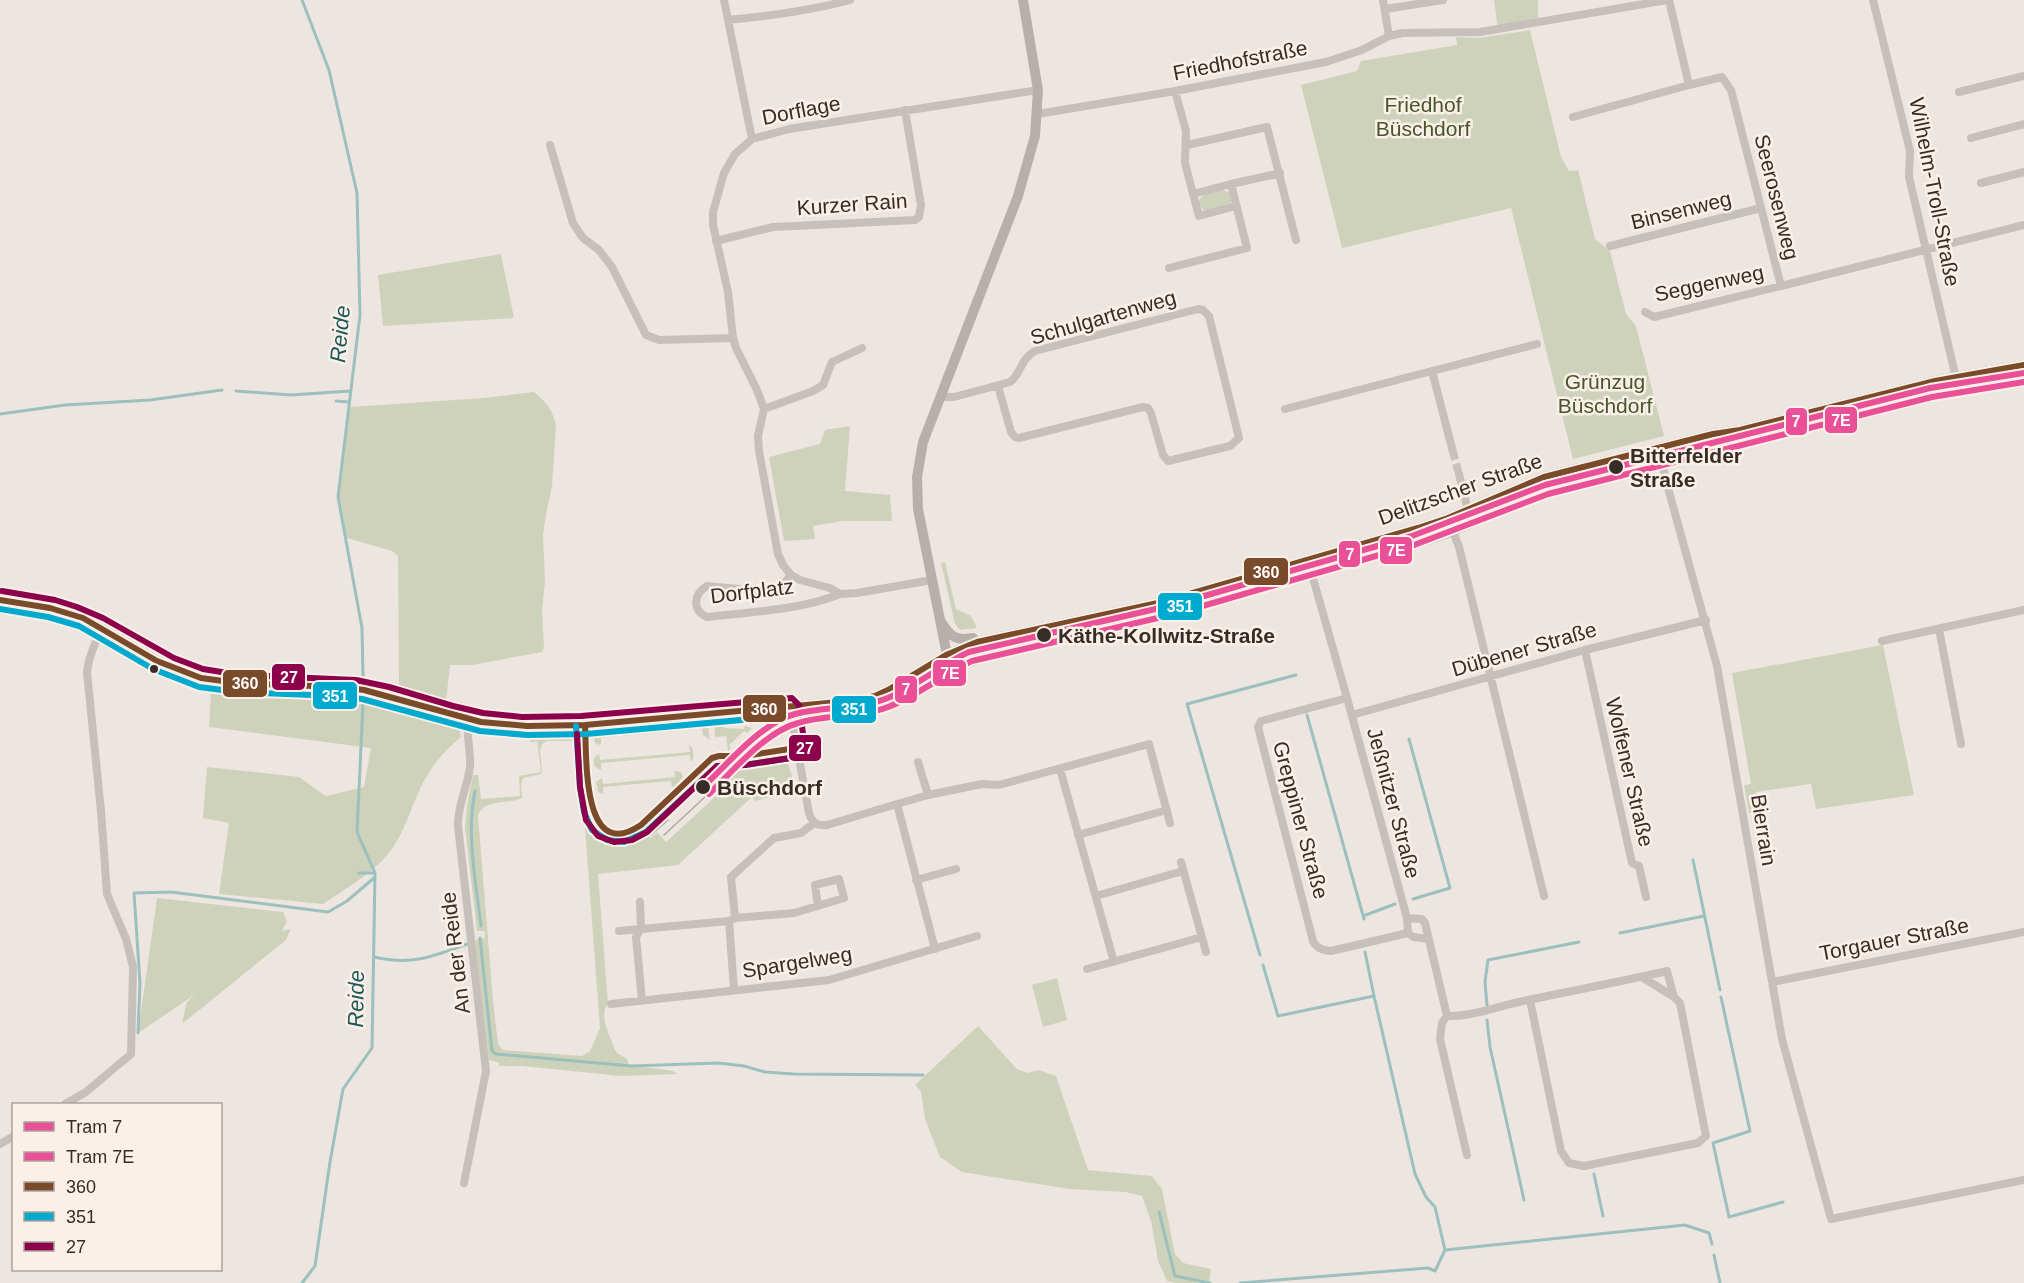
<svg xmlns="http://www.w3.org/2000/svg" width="2024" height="1283" font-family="Helvetica,sans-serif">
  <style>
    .green { fill: #cfd2ba; fill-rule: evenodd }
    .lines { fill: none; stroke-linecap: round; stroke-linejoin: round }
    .stream { stroke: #9cc0be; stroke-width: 3 }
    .street-tunnel { stroke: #c9c1bb; stroke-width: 8; stroke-dasharray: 8 4; stroke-linecap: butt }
    .street { stroke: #c6bfba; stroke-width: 8 }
    .secondary { stroke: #b7afaa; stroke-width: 10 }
    .tram { stroke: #aea8a4; stroke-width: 1.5 }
    .bus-1-casing { stroke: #faf0e8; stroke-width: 10 }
    .bus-2-casing { stroke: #faf0e8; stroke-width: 10 }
    .bus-3-casing { stroke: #faf0e8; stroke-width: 10 }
    .bus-1 { stroke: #7a4b2a; stroke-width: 6 }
    .bus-2 { stroke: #00a9ce; stroke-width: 6 }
    .bus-3 { stroke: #8d004b; stroke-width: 6 }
    .tram-1-casing { stroke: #faf0e8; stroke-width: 10 }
    .tram-2-casing { stroke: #faf0e8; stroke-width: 10 }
    .tram-1 { stroke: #ea5097; stroke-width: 6 }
    .tram-2 { stroke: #ea5097; stroke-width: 6 }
    .stop-dot { fill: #372c28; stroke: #faf0e8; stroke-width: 2 }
    .labels { text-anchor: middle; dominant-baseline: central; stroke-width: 5; stroke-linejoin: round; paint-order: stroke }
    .street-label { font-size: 21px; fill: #372c28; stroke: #faf0e8 }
    .park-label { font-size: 21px; fill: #48552b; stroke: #faf0e8 }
    .stop-label { font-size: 21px; font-weight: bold; fill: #372c28; stroke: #faf0e8; text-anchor: start }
    .water-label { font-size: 22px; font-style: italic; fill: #1c5859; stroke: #faf0e8 }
    .line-badge { stroke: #faf0e8; stroke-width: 2 }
    .badge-label { font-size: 16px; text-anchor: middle; font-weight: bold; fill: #fff }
  </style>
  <rect width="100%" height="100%" fill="#ede6e0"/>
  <path class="green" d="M1494 0H1538V19L1498 30Z
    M1530 30 1561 157 1569 171 1578 170 1595 239 1610 251 1626 314 1636 326 1664 436 1573 459 1511 208 1342 248 1301 85 1357 71 1361 61 1457 45 1456 37 1479 38Z
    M1220 189 1231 193 1232 199 1230 204 1205 211C1188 198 1211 192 1220 189Z
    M501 254 514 318 383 326 378 275Z
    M534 392C546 402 553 410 556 426L552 486 546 515 543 535 545 581 542 612 544 648 542 652 472 665H450L446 701 399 685 398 556 392 551 347 538 338 497 350 407 484 398Z
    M850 426 845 491 890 495 892 521H843L813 526 815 539 784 541 769 457 820 444 825 430Z
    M945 562 956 609 971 616 977 628 960 630 955 624 941 563Z
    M1883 645 1914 795 1816 809 1811 784 1756 792 1759 812 1749 813 1744 785 1751 784 1732 673Z
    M211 690 360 702 459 727 461 737C449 747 438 758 430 771 413 796 408 829 389 853 372 874 345 889 323 904L219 894 229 823 203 818 207 767 299 777 326 796 364 787 371 748 209 727Z
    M717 724 724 725V728L744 729 745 726 752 728 747 733 744 731 729 745 731 748 728 751 726 736 715 737 714 726Z
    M708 725 710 740 703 735 702 729H699V727L697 729 601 738V745L596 744 594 740 597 735Z
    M530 736 578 737 580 742 588 815C598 840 622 846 643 830L651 838 657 832 666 842 729 784 736 772 746 762H751L752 767 760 766 759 761 782 759 788 763 796 790 755 801 752 797 678 865 598 874 608 1004C598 1015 610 1035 614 1048L617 1053 627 1059 629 1065 673 1071 677 1074 621 1076 522 1066H499V1063L489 1060 475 943 477 939 485 938V931H477L465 827 467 806 473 775H478L481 799 520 796 519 776 541 772 537 741 530 742ZM547 741H570L576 743 579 748 600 1028 590 1051 582 1056 503 1050 498 1044 493 1001 478 815C485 798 507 805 522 798L521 784 523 778 541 774 542 772 540 750 542 744Z
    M689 745C694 748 695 758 691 762L690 755 601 763V770L594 766V758L599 754 600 760 690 752Z
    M674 771 681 772 683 777 674 787H672L671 781 603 787V794L598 792 596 782 602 778 603 784 675 777Z
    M157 898 283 912 287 922 282 931 291 929 286 940 182 1024 186 1004 197 990 190 998 138 1033Z
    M1057 978 1067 1020 1043 1027 1032 985Z
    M978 1026 1017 1069 1027 1073 1039 1070 1056 1076 1088 1170 1152 1176 1162 1189 1175 1254 1183 1263 1211 1269 1209 1283H1176L1167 1281 1158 1261 1151 1221 1142 1196 1125 1192 1069 1189 962 1172 940 1157 925 1119 921 1091 915 1085Z"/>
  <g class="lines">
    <path class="stream" d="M302 0 329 70 357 193 360 315 338 497 362 628 363 676
      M236 391 291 395 350 391
      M336 401 349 402
      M0 414 65 405 150 400 222 390
      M1307 715 1364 919
      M1409 739 1450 888 1413 899
      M475 791C466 835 476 882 481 926
      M1693 860 1720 990
      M359 873H375
      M1363 916 1395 904
      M1620 933 1704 916
      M480 938 492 1051 496 1054 631 1066 718 1063 744 1066 765 1072 794 1074 923 1075
      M1365 952 1374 996
      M1260 955 1187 704 1296 675
      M374 957C413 966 434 956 470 943
      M1263 965 1278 1016 1374 996 1415 1174 1426 1197 1435 1207 1445 1250
      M1721 997 1750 1131 1713 1143 1729 1217 1783 1202
      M1487 1005 1485 982 1488 960 1579 942
      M1487 1020 1490 1047 1524 1200
      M138 1033 140 983 134 893 171 892 328 912 347 901 374 878
      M1594 1174 1603 1216
      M1159 1212 1175 1276 1210 1283
      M1714 1255 1720 1283
      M302 1283 315 1266 330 1162 343 1089 372 1048 375 873 357 832 363 704
      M1240 1283 1428 1268 1435 1271 1445 1250 1685 1225 1709 1233 1712 1244"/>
    <path class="street-tunnel" d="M1453 452 1459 474"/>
    <path class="street" d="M724 0 752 139
      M1383 0 1389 36
      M1873 0 1910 151 1909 177 1959 391
      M1385 9 1443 0
      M728 20C770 16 810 11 850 0
      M1689 85 1722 77 1731 90 1781 286 2024 225
      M1959 92 2024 76
      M1038 114 1175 91 1326 62 1362 50 1389 36 1403 33 1480 32 1667 0
      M1573 117 1689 85 1669 0
      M1971 138 2024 124
      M550 145 573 223 583 238 599 250 612 267 646 335 659 340 733 338
      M1187 145 1267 127 1296 240
      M1981 183 2024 172
      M1231 184 1280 173
      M1193 194 1199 216 1236 206
      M716 241 773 227 915 220 919 217 921 205 905 110
      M1610 246 1761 208
      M1169 268 1247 248 1231 184 1193 194 1185 163 1186 131 1175 91
      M1645 312 1654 317 1781 286
      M941 397H954L1010 382C1022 373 1020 359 1035 351L1198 309 1203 310 1209 316 1239 438 1230 446 1168 461 1163 455 1151 413 1148 408 1143 407 1019 438 1015 437 1011 432 998 386
      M764 409 813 391 823 385 832 362 862 348
      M1285 409 1432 371
      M1659 447 1665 477 1717 666 1782 1039 1831 1219 2024 1180
      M1453 452 1432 371 1537 344
      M1459 474 1471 523
      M1453 531 1459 547 1544 896
      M1311 571 1347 698 1261 721 1258 727 1313 941C1317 949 1323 950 1331 951L1408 933
      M791 575 783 565 778 554 759 451 758 436 764 409 757 390 736 348 733 338 728 292 713 225V212L724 173 735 154 752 139 789 129 1038 90
      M840 594C801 610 750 612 707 617 692 611 693 594 707 586L759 591 778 590 791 575 800 580 830 588 840 594 857 593 932 580
      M1939 629 1961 744
      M1882 641 2024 610
      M1585 650 1632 863 1639 866 1646 897
      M1347 698 1407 918
      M791 714 809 813C812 823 817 826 827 825L897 804 935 949
      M1352 715 1585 650 1706 620
      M1060 769 1114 962
      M928 795 982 784 999 785 1149 744 1170 823
      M897 804 928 795 918 762
      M1078 835 1167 810
      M1181 862 1206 952
      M916 880 956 869
      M1096 896 1183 871
      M640 902 641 928 636 937 642 1000
      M735 918 794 913 844 898 839 879 815 885 818 906
      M729 921 734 990
      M619 931 729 921 735 918 731 877 774 838 801 833 814 823
      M1428 939 1413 937 1408 933 1407 918 1422 919 1425 923 1447 1016 1442 1023 1440 1039 1467 1155
      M1087 969 1202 937
      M1642 977 1674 997
      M1772 982 2024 932
      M611 1004 829 980 977 936
      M1447 1016C1471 1017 1499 1006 1523 1001 1571 991 1619 982 1667 971L1674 997 1680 1003 1706 1136 1698 1143 1584 1166 1569 1163 1561 1151 1530 1000
      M65 1104 86 1092 131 1054 133 967 126 939 107 894 101 811 87 672C89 655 95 643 103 628
      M0 1144 14 1136
      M464 1183 486 1071 458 826C457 805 468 787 470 766 471 751 466 735 468 719"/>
    <path class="secondary" d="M0 600 50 608 83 618 157 661 201 678 238 683 339 687 364 690 481 722 527 726 585 725 850 701 875 696 888 690 946 655 977 642 1158 603 1246 578 1418 528 1448 518 1544 477 1713 434 1740 430 1935 381 2024 365
      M942 623C950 637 957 641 973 638
      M948 660 918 509 917 477 923 442 1018 196 1035 136 1038 90 1023 0
      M748 716 809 718 870 711 908 696 950 669 981 658 1169 612 1364 556 1410 546 1453 531 1541 494 1939 395 2024 379"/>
    <path class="tram" d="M651 835 668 820
      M664 835 733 771 750 745 761 733"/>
    <defs>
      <path id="bus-1" d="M0 600 50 608 83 618 157 661 201 678 238 683 339 687 364 690 481 722 527 726 585 725 850 701 875 696 888 690 946 655 977 642 1158 603 1418 528 1448 518 1544 477 1713 434 1740 430 1935 381 2024 365
        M585 725C587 756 581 865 641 825L712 758 719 756H744L796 748"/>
      <path id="bus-2" d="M0 609 48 617 79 626 153 669 199 687 238 692 338 696 362 699 480 731 527 735 586 734 851 710 879 704 950 663 980 651 1160 612 1421 537 1452 526 1547 486 1715 443 1742 439 1937 390 2024 374
        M576 726 580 787 584 812 592 830 607 840 624 842 646 832 717 766 745 765 797 757"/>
      <path id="bus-3" d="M2 591 55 600 77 607 103 618 174 658 203 669 240 675 356 680 389 687 453 706 483 713 522 717 581 716 792 698 799 705 805 748 803 754 797 757 745 765 717 766 647 832 632 840 614 842 598 836 586 820 580 787 577 734"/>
    </defs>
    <use href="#bus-1" class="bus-1-casing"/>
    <use href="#bus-2" class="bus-2-casing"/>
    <use href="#bus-3" class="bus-3-casing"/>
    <use href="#bus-1" class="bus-1"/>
    <use href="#bus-2" class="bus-2"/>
    <use href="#bus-3" class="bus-3"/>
    <defs>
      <path id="tram-1" d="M703 787C729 763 761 723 795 714 825 706 856 710 885 699 915 688 940 665 969 652L1173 605 1412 536 1545 485 1930 388 2024 373"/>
      <path id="tram-2" d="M709 794C733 771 765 732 798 723 828 714 859 718 888 707 918 696 943 674 972 661L1175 614 1414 545 1548 494 1932 397 2024 382"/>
    </defs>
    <use href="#tram-1" class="tram-1-casing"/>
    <use href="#tram-2" class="tram-2-casing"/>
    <use href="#tram-1" class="tram-1"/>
    <use href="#tram-2" class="tram-2"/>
  </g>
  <g class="stop-dot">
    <circle cx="1616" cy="467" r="8"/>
    <circle cx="1044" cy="635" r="8"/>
    <circle cx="154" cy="669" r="5"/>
    <circle cx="703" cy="787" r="8"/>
  </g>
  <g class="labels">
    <g class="street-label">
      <text transform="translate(1240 60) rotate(-11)">Friedhofstraße</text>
      <text transform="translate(801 110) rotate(-11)">Dorflage</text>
      <text transform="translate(1935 192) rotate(79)">Wilhelm-Troll-Straße</text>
      <text transform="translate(1777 197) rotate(76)">Seerosenweg</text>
      <text transform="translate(852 204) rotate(-4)">Kurzer Rain</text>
      <text transform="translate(1681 210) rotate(-14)">Binsenweg</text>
      <text transform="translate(1709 283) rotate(-12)">Seggenweg</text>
      <text transform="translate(1103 317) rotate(-16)">Schulgartenweg</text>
      <text transform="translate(1460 489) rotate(-20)">Delitzscher Straße</text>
      <text transform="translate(752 591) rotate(-7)">Dorfplatz</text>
      <text transform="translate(1524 649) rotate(-16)">Dübener Straße</text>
      <text transform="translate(1630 772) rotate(77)">Wolfener Straße</text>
      <text transform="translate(1394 803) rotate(75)">Jeßnitzer Straße</text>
      <text transform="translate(1301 820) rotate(75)">Greppiner Straße</text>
      <text transform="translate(1764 830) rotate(81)">Bierrain</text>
      <text transform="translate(1894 939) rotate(-11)">Torgauer Straße</text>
      <text transform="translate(455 953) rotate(-97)">An der Reide</text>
      <text transform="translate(797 962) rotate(-9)">Spargelweg</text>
    </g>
    <g class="park-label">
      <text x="1423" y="104">Friedhof<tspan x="1423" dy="24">Büschdorf</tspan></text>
      <text x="1605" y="381">Grünzug<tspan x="1605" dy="24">Büschdorf</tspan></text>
    </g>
    <g class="stop-label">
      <text x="1630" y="455">Bitterfelder<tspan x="1630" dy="24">Straße</tspan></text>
      <text x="1058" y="635">Käthe-Kollwitz-Straße</text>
      <text x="717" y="787">Büschdorf</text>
    </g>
    <g class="water-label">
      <text transform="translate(340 334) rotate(-85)">Reide</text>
      <text transform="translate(356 999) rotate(-89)">Reide</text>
    </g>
  </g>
  <g class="line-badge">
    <rect x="1824" y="406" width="34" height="28" rx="6" fill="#ea5097"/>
    <rect x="1785" y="407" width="23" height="29" rx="6" fill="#ea5097"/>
    <rect x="1379" y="536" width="34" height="29" rx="6" fill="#ea5097"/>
    <rect x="1338" y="540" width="23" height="28" rx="6" fill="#ea5097"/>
    <rect x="1243" y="557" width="46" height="29" rx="6" fill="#7a4b2a"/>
    <rect x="1157" y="592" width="46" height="29" rx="6" fill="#00a9ce"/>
    <rect x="932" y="659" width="35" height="28" rx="6" fill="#ea5097"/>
    <rect x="271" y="663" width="35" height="28" rx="6" fill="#8d004b"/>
    <rect x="222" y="669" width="46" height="29" rx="6" fill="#7a4b2a"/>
    <rect x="894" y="675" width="24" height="29" rx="6" fill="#ea5097"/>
    <rect x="312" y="681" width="46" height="29" rx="6" fill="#00a9ce"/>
    <rect x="742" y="694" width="45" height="29" rx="6" fill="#7a4b2a"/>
    <rect x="831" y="695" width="46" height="29" rx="6" fill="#00a9ce"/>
    <rect x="788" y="734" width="34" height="28" rx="6" fill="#8d004b"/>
  </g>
  <g class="badge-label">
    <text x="1841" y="426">7E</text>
    <text x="1796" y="427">7</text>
    <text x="1396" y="556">7E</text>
    <text x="1350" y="560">7</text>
    <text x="1266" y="578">360</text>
    <text x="1180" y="612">351</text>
    <text x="950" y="679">7E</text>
    <text x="289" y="683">27</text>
    <text x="245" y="689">360</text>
    <text x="906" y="695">7</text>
    <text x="335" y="702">351</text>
    <text x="764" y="715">360</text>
    <text x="854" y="715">351</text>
    <text x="805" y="754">27</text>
  </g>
  <rect x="12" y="1103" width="210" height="168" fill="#faf0e8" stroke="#aca29b" stroke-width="1.5"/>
  <rect x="24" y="1122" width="30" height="9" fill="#ea5097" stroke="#aca29b" stroke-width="1.5"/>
  <text x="66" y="1133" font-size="18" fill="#372c28">Tram 7</text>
  <rect x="24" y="1152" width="30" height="9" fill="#ea5097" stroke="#aca29b" stroke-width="1.5"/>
  <text x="66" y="1163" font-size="18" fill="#372c28">Tram 7E</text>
  <rect x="24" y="1182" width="30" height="9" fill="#7a4b2a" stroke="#aca29b" stroke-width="1.5"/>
  <text x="66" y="1193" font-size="18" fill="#372c28">360</text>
  <rect x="24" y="1212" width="30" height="9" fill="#00a9ce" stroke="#aca29b" stroke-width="1.5"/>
  <text x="66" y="1223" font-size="18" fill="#372c28">351</text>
  <rect x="24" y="1242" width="30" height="9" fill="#8d004b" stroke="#aca29b" stroke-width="1.5"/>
  <text x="66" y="1253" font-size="18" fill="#372c28">27</text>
</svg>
